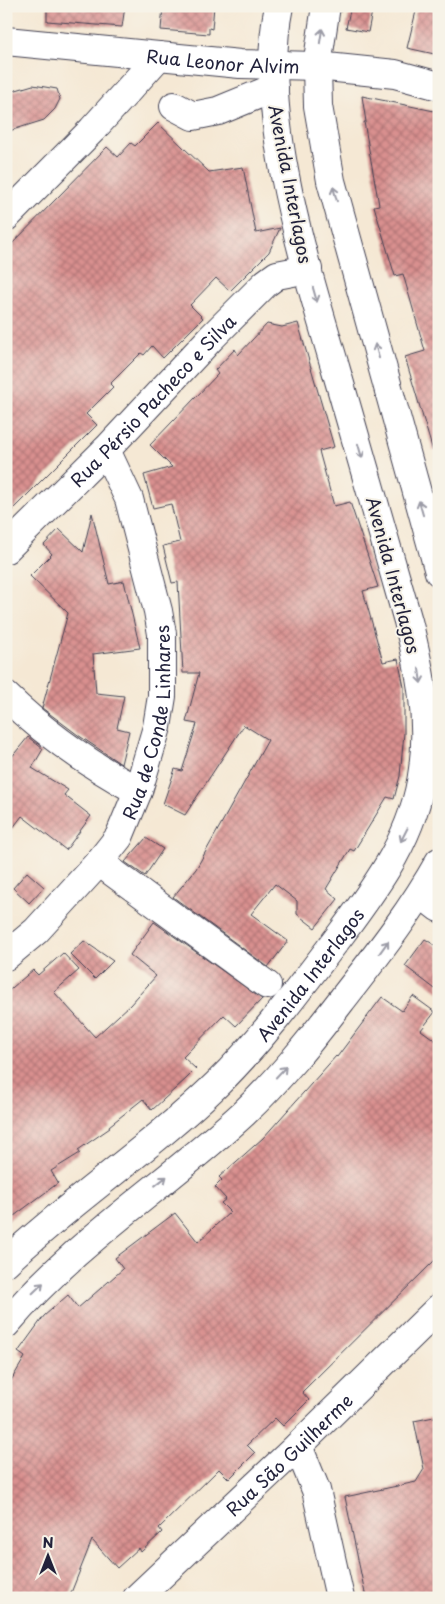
<svg xmlns="http://www.w3.org/2000/svg" width="445" height="1604" font-family="'Playpen Sans',sans-serif">
  <style>
    .building { fill: url(#building-cross-hatch) }
    .lines { fill: none; stroke-linecap: round; stroke-linejoin: round }
    .minor-casing { stroke: #424052; stroke-width: 30 }
    .major-casing { stroke: #424052; stroke-width: 30 }
    .minor { stroke: #fff; stroke-width: 28 }
    .major { stroke: #fff; stroke-width: 28 }
    .oneway { stroke: #9c9ca7 }
    .labels { text-anchor: middle; dominant-baseline: central; stroke-width: 4; stroke-linejoin: round; paint-order: stroke }
    .street-label { font-size: 18px; fill: #22223b; stroke: #f7f3e8 }
  </style>
  <defs>
    <pattern id="building-cross-hatch" width="8" height="8" patternUnits="userSpaceOnUse" patternTransform="scale(1.25)"><rect width="8" height="8" fill="#d9908f"/><path d="M0 0l8 8M0 8l8-8" fill="none" stroke="#b07576"/></pattern>
  </defs>
  <rect width="100%" height="100%" fill="#f7f3e8"/>
  <filter id="ink" filterUnits="userSpaceOnUse"><feTurbulence type="fractalNoise" baseFrequency=".02" numOctaves="2"/><feDisplacementMap in="SourceGraphic" scale="10" xChannelSelector="R" yChannelSelector="G"/><feConvolveMatrix kernelMatrix="1 2 1 2 8 2 1 2 1" color-interpolation-filters="sRGB"/></filter>
  <filter id="wash" filterUnits="userSpaceOnUse"><feTurbulence type="fractalNoise" baseFrequency=".0096" numOctaves="4" result="noise"/><feDisplacementMap in="SourceGraphic" scale="20" xChannelSelector="R" yChannelSelector="G"/><feGaussianBlur stdDeviation="1.12" result="paint"/><feColorMatrix in="noise" values="0 0 0 0 0 0 0 0 0 0 0 0 0 0 0 0 0 1.4 0 .05"/><feComposite in="paint" operator="in"/></filter>
  <g filter="url(#wash)">
    <rect width="100%" height="100%" fill="#f5e8d4"/>
    <g id="blocks">
      <path class="building" d="M47 6H125L122 27 47 21Z
        M163 6H214L212 29 209 28V34L161 30Z
        M351 6H373L368 32 346 28Z
        M417 7 439 10V55L407 48Z
        M33 85 57 89 60 99 55 109 44 120 6 132V93Z
        M362 96 439 112V450L433 451 405 357 425 351 403 274 395 276 374 206 379 205 364 122H366Z
        M158 123 209 172 243 167 256 233 280 228 269 252 230 291 216 278 190 305 203 318 163 358 152 346 144 355 141 353 110 384 113 387 86 414 97 425 6 516V250L107 147 118 157 131 143 135 146Z
        M298 323 334 447 319 451 334 506 350 502 378 587 363 591 383 662 398 659 404 687V733L400 776 394 799 387 797 354 851 350 849 326 889 338 899 315 928 297 914V901L275 884 251 914 288 941 268 967 173 897 196 869 268 740 244 725 185 815 163 804 175 769 182 771 197 724 186 722 199 673H183L178 582 172 583 163 546 180 542 171 504 153 508 144 475 172 467 150 445 218 374 215 370 235 349 238 355 267 324 282 327Z
        M92 513 109 584 124 581 140 648 93 654 96 693 124 696 117 728 129 731 121 764 78 735 42 708 68 613 30 576 52 554 44 545 59 529 83 552Z
        M28 737 43 749 32 768 68 790 64 795 91 816 66 850 22 816 6 837V764Z
        M146 838 163 849 145 876 125 862Z
        M27 872 44 887 29 903 13 888Z
        M154 922 262 999 236 1026 224 1015 183 1057 196 1069 186 1079 152 1110 143 1099 109 1126 110 1128 78 1150 80 1153 51 1171 58 1183 6 1222V993L33 970 38 975 63 953 79 970 54 992 95 1037 130 1005 156 976 130 955Z
        M425 939 439 948V992L405 966Z
        M84 941 113 961 95 979 70 954Z
        M413 996 435 1012 421 1030 439 1043V1256L302 1392 309 1400 283 1426 275 1418 247 1445 255 1453 229 1479 219 1469 159 1528 162 1532 141 1552 139 1548 117 1568 92 1540 69 1598H6V1389L25 1357 18 1352 44 1316 68 1295 78 1308 123 1269 115 1258 175 1213 198 1242 230 1212 221 1203 226 1199 215 1187 222 1180 219 1177 263 1138 336 1056 337 1057 382 997 402 1011Z
        M439 1416V1598H366L345 1497 416 1482 424 1469 414 1421Z"/>
    </g>
  </g>
  <g filter="url(#ink)">
    <use href="#blocks" fill-opacity="0" stroke="#424052" stroke-width="1"/>
    <g class="lines">
      <defs>
        <g id="minor">
          <path id="s1" d="M6 41 240 64 317 66 395 74 439 86"/>
          <path d="M174 106 193 116 218 111 274 88"/>
          <path d="M6 217 92 130 159 56"/>
          <path id="s2" d="M6 549 106 450 211 338 266 283 277 275 308 269"/>
          <path d="M6 696C45 734 90 765 138 791"/>
          <path d="M100 861 111 871 267 985"/>
          <path d="M421 894 439 908"/>
          <path id="s3" d="M6 956 36 931 100 861 119 837 138 791 157 727 162 696V634L158 611 129 499 106 450"/>
          <path d="M298 1446 316 1490 340 1598"/>
          <path id="s4" d="M137 1598 298 1446 439 1308"/>
        </g>
        <g id="major">
          <path d="M326 6 317 66 318 106 331 181 439 572"/>
          <path id="s5" d="M6 1262C73 1199 151 1148 217 1084 263 1039 302 985 341 934 379 883 415 834 423 769 430 719 420 669 408 621 384 537 360 453 336 370 306 266 256 113 279 6"/>
          <path d="M6 1324C75 1242 166 1185 244 1113 280 1079 311 1040 341 1001 376 956 411 912 439 862"/>
        </g>
      </defs>
      <use href="#minor" class="minor-casing"/>
      <use href="#major" class="major-casing"/>
      <use href="#minor" class="minor"/>
      <use href="#major" class="major"/>
    </g>
    <defs><path id="oneway-shaft" d="M-6 0H5M1.5-3L5.5 0L1.5 3" fill="none" stroke-width="1.6" stroke-linecap="round" stroke-linejoin="round" transform="scale(1.25)"/></defs>
    <g class="oneway">
      <use href="#oneway-shaft" transform="translate(321 36) rotate(-81)"/>
      <use href="#oneway-shaft" transform="translate(335 194) rotate(-105)"/>
      <use href="#oneway-shaft" transform="translate(315 295) rotate(74)"/>
      <use href="#oneway-shaft" transform="translate(377 351) rotate(-106)"/>
      <use href="#oneway-shaft" transform="translate(360 451) rotate(74)"/>
      <use href="#oneway-shaft" transform="translate(421 508) rotate(-106)"/>
      <use href="#oneway-shaft" transform="translate(420 676) rotate(82)"/>
      <use href="#oneway-shaft" transform="translate(404 835) rotate(117)"/>
      <use href="#oneway-shaft" transform="translate(384 947) rotate(-54)"/>
      <use href="#oneway-shaft" transform="translate(281 1072) rotate(-47)"/>
      <use href="#oneway-shaft" transform="translate(161 1181) rotate(-38)"/>
      <use href="#oneway-shaft" transform="translate(38 1288) rotate(-44)"/>
    </g>
  </g>
  <g class="labels">
    <g class="street-label">
      <text stroke="none"><textPath href="#s1" startOffset="218">Rua Leonor Alvim</textPath></text>
      <text transform="translate(291 184) rotate(79)">Avenida Interlagos</text>
      <text stroke="none"><textPath href="#s2" startOffset="209">Rua Pérsio Pacheco e Silva</textPath></text>
      <text transform="translate(394 575) rotate(75)">Avenida Interlagos</text>
      <text stroke="none"><textPath href="#s3" startOffset="284">Rua de Conde Linhares</textPath></text>
      <text stroke="none"><textPath href="#s5" startOffset="420">Avenida Interlagos</textPath></text>
      <text stroke="none"><textPath href="#s4" startOffset="209">Rua São Guilherme</textPath></text>
    </g>
  </g>
  <rect width="445" height="1604" fill="none" stroke="#f7f3e8" stroke-width="25"/>
  <g transform="translate(48 1556)" stroke="#f7f3e8" stroke-width="4" paint-order="stroke">
  <path d="M0-4L9 19L0 12L-9 19Z" fill="#22223b"/>
  <text y="-8" font-size="14" font-weight="bold" text-anchor="middle" fill="#22223b">N</text>
  </g>
</svg>
